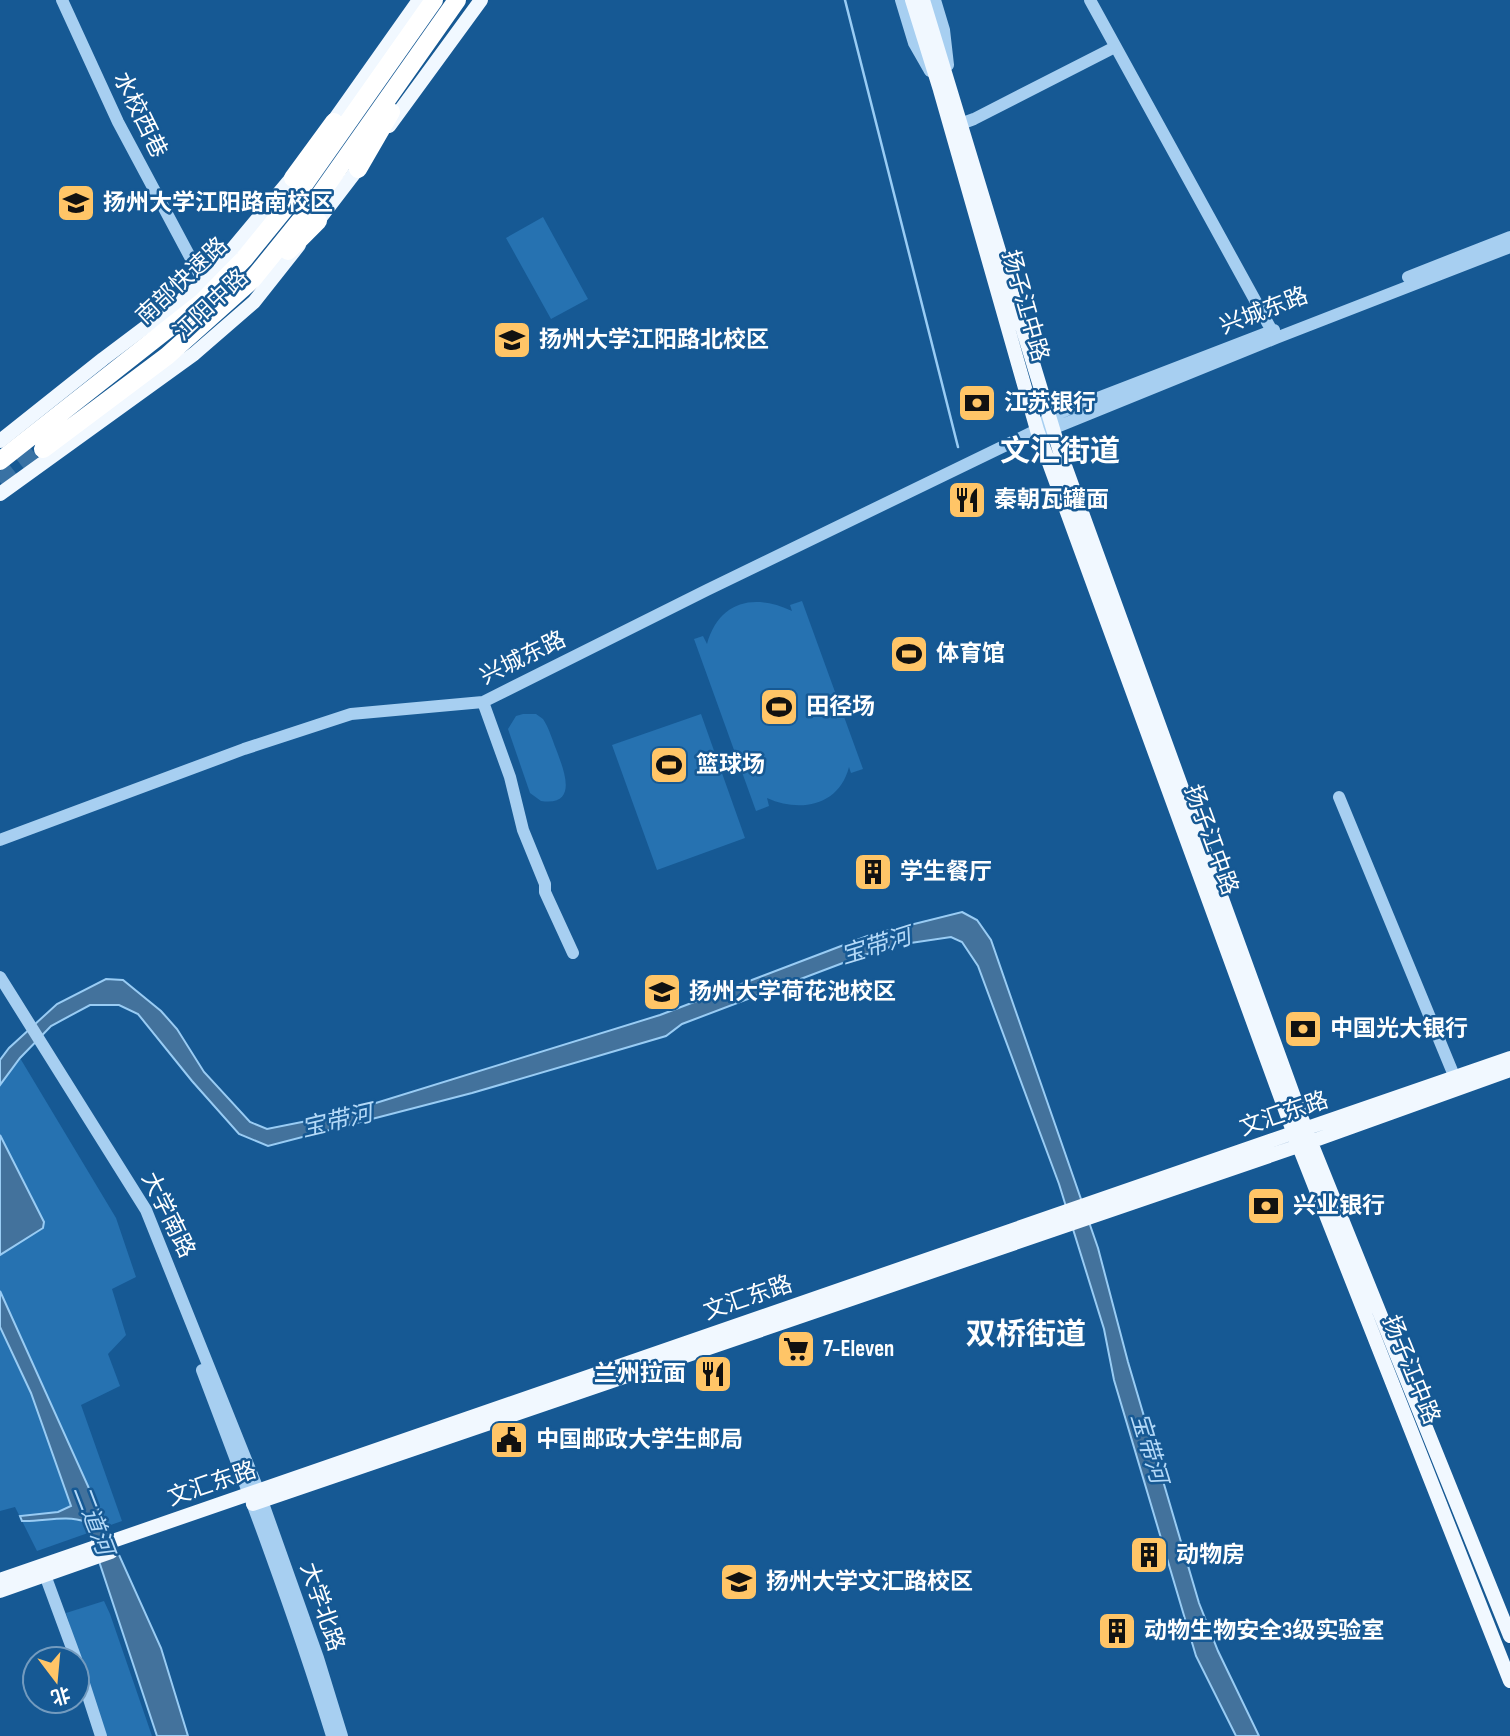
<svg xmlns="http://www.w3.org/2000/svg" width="1510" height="1736" font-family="'Sofia Sans Condensed','Noto Sans SC',sans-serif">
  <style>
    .green { fill: #2672b1 }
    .water { fill: #43729c; stroke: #99ccf4; stroke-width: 2 }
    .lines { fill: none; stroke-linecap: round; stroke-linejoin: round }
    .stream { stroke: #99ccf4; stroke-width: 2.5 }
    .highway-tunnel { stroke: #3972a4; stroke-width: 18; stroke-dasharray: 18 9; stroke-linecap: butt }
    .minor { stroke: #a7cff1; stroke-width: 12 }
    .major { stroke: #f1f8ff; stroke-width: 14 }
    .highway { stroke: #fff; stroke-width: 18 }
    .labels { text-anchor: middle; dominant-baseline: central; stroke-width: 5; stroke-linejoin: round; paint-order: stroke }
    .street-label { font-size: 23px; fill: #fff; stroke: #165994 }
    .poi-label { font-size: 23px; font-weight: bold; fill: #fff; stroke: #165994; text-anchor: start }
    .water-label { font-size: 24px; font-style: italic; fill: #b3d9f8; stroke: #165994 }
    .district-label { font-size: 30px; font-weight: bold; fill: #fff; stroke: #165994 }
  </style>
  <rect width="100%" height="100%" fill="#165994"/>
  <path class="green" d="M543 217 588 299 551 319 506 238Z
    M802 601 863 769 851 773 849 767C839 806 800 813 767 798L769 806 756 811 694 639 703 636 707 644C719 601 754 593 792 611L790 605Z
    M523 714H536L543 719C549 728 552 739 556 749 563 768 580 807 541 801L530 793 508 729 516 716Z
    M701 714 745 838 657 870 612 745Z
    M20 1058 116 1218 136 1277 112 1289 126 1335 108 1354 120 1386 81 1405 122 1521 37 1551 15 1507 0 1511V1085Z
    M104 1601 110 1614 152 1736H104L66 1613Z"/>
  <path class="water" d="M962 912 977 920 991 940 1098 1248 1128 1362 1199 1603 1218 1651 1259 1736H1236L1196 1656 1114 1380 1104 1329 1059 1184 978 966 962 942 951 937 897 945 864 955 682 1024 666 1036 472 1093 268 1146 239 1134 192 1081 138 1014 119 1005H90L51 1026 20 1058 0 1085V1060L9 1048 57 1004 106 979 123 980 161 1011 177 1029 204 1072 250 1122 267 1129 337 1115 660 1015 870 935Z
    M0 1135 44 1222 43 1228 0 1255Z
    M0 1291 161 1648 188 1736H157L86 1522C66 1514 43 1522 22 1521L20 1516 58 1512 71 1506 31 1393 0 1327Z"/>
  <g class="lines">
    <path class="stream" d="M845 0 958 447"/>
    <path class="highway-tunnel" d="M0 482 43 449"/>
    <path class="minor" d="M62 0 118 122 204 283
      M901 0 914 43 930 71
      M935 0 944 30 948 65
      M1090 0 1272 331
      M952 127 974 119 1115 47
      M1408 277 1510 237
      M1044 422 1048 418 1069 409 1274 330
      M483 702 510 777 523 830 545 884V892L573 953
      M1339 797 1455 1078
      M0 840 244 749 351 714 483 702 707 590 1037 430 1052 429 1276 338 1510 247
      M0 977 146 1210 259 1492 318 1658 342 1736
      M202 1370C248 1491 294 1612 332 1736
      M45 1575 76 1659
      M77 1662 101 1736"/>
    <path class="major" d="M912 0 940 90 1037 430 1294 1134 1510 1681
      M923 0 1060 452 1306 1130 1510 1636
      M389 126 481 0
      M327 130 419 0
      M311 230 363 162
      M0 441 103 359 204 283 299 169
      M0 494 194 354 254 302 299 245
      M253 1504 1310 1142 1510 1070
      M0 1580 1510 1058
      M0 1591 111 1552"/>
    <path class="highway" d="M358 169 391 112
      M293 178 334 122
      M288 251 318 221
      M43 449 167 356 252 280 312 206 457 0
      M0 461 202 302 244 259 301 189 434 0"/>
  </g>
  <defs>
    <symbol id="university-square" viewBox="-11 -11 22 22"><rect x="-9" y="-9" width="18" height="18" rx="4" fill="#ffc567" stroke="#165994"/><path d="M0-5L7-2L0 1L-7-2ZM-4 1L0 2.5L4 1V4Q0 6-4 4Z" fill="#111"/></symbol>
    <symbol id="bank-square" viewBox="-11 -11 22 22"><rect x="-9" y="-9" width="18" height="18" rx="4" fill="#ffc567" stroke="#165994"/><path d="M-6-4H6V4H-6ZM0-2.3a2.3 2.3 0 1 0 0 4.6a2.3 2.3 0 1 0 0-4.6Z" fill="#111"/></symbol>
    <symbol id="restaurant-square" viewBox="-11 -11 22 22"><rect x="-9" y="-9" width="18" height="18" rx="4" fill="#ffc567" stroke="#165994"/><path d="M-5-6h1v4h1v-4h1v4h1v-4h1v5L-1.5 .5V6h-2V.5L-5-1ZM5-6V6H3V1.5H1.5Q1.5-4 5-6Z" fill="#111"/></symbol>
    <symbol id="stadium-square" viewBox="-11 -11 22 22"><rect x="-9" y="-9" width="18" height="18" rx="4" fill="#ffc567" stroke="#165994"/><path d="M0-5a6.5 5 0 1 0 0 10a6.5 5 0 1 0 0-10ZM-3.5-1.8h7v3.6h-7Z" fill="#111"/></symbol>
    <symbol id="building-square" viewBox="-11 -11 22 22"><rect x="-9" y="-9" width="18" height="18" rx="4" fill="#ffc567" stroke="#165994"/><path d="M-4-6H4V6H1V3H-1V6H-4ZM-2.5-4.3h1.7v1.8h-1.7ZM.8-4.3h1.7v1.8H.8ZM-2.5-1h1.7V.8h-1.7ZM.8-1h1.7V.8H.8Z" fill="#111"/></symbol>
    <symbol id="supermarket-square" viewBox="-11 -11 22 22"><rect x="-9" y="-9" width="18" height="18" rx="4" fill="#ffc567" stroke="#165994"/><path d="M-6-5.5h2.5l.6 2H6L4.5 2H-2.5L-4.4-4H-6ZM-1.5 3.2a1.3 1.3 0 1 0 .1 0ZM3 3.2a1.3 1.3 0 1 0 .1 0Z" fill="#111"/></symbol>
    <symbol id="civic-square" viewBox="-11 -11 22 22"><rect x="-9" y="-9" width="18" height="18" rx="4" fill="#ffc567" stroke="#165994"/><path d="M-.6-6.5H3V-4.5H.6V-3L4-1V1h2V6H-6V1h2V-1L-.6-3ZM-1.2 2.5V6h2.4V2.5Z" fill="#111"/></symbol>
  </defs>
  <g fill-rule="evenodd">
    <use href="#university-square" x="54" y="181" width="44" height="44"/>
    <use href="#university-square" x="490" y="318" width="44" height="44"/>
    <use href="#bank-square" x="955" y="381" width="44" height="44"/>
    <use href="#restaurant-square" x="945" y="478" width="44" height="44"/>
    <use href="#stadium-square" x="887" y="632" width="44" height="44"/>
    <use href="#stadium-square" x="757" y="685" width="44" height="44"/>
    <use href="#stadium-square" x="647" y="743" width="44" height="44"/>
    <use href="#building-square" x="851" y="850" width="44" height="44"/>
    <use href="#university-square" x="640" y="970" width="44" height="44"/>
    <use href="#bank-square" x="1281" y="1007" width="44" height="44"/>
    <use href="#bank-square" x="1244" y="1184" width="44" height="44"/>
    <use href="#supermarket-square" x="774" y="1327" width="44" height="44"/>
    <use href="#restaurant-square" x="691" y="1352" width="44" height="44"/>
    <use href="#civic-square" x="487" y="1418" width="44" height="44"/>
    <use href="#building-square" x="1127" y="1533" width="44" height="44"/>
    <use href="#university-square" x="717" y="1560" width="44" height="44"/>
    <use href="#building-square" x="1095" y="1609" width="44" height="44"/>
  </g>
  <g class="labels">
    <g class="street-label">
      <text transform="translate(140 115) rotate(64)">水校西巷</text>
      <text transform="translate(182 281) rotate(-43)">南部快速路</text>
      <text transform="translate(211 305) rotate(-43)">江阳中路</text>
      <text transform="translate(1025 306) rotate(74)">扬子江中路</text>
      <text transform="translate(1264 311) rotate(-21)">兴城东路</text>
      <text transform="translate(523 658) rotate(-26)">兴城东路</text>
      <text transform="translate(1211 840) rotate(70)">扬子江中路</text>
      <text transform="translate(1284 1114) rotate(-19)">文汇东路</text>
      <text transform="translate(168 1215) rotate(64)">大学南路</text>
      <text transform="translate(748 1298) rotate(-19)">文汇东路</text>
      <text transform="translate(1411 1370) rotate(68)">扬子江中路</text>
      <text transform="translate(212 1484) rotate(-19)">文汇东路</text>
      <text transform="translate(322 1607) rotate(71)">大学北路</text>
    </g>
    <g class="poi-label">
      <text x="103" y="203">扬州大学江阳路南校区</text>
      <text x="539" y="340">扬州大学江阳路北校区</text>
      <text x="1004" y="403">江苏银行</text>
      <text x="994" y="500">秦朝瓦罐面</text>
      <text x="936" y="654">体育馆</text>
      <text x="806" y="707">田径场</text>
      <text x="696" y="765">篮球场</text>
      <text x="900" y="872">学生餐厅</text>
      <text x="689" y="992">扬州大学荷花池校区</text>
      <text x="1330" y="1029">中国光大银行</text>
      <text x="1293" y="1206">兴业银行</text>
      <text x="823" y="1349">7-Eleven</text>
      <text x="686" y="1374" text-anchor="end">兰州拉面</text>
      <text x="536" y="1440">中国邮政大学生邮局</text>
      <text x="1176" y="1555">动物房</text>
      <text x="766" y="1582">扬州大学文汇路校区</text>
      <text x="1144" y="1631">动物生物安全3级实验室</text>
    </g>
    <g class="water-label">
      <text transform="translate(876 946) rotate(-17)">宝带河</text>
      <text transform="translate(337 1121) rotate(-13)">宝带河</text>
      <text transform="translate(1149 1448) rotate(73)">宝带河</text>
      <text transform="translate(93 1520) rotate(69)">二道河</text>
    </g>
    <g class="district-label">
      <text x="1060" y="452">文汇街道</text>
      <text x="1026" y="1335">双桥街道</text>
    </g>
  </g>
  <g transform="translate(56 1680) rotate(164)"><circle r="33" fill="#165994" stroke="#739bbf" stroke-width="2"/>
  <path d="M0-5L12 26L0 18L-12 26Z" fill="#ffc567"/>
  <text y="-10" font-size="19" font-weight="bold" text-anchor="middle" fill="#ffffff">北</text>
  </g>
</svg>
